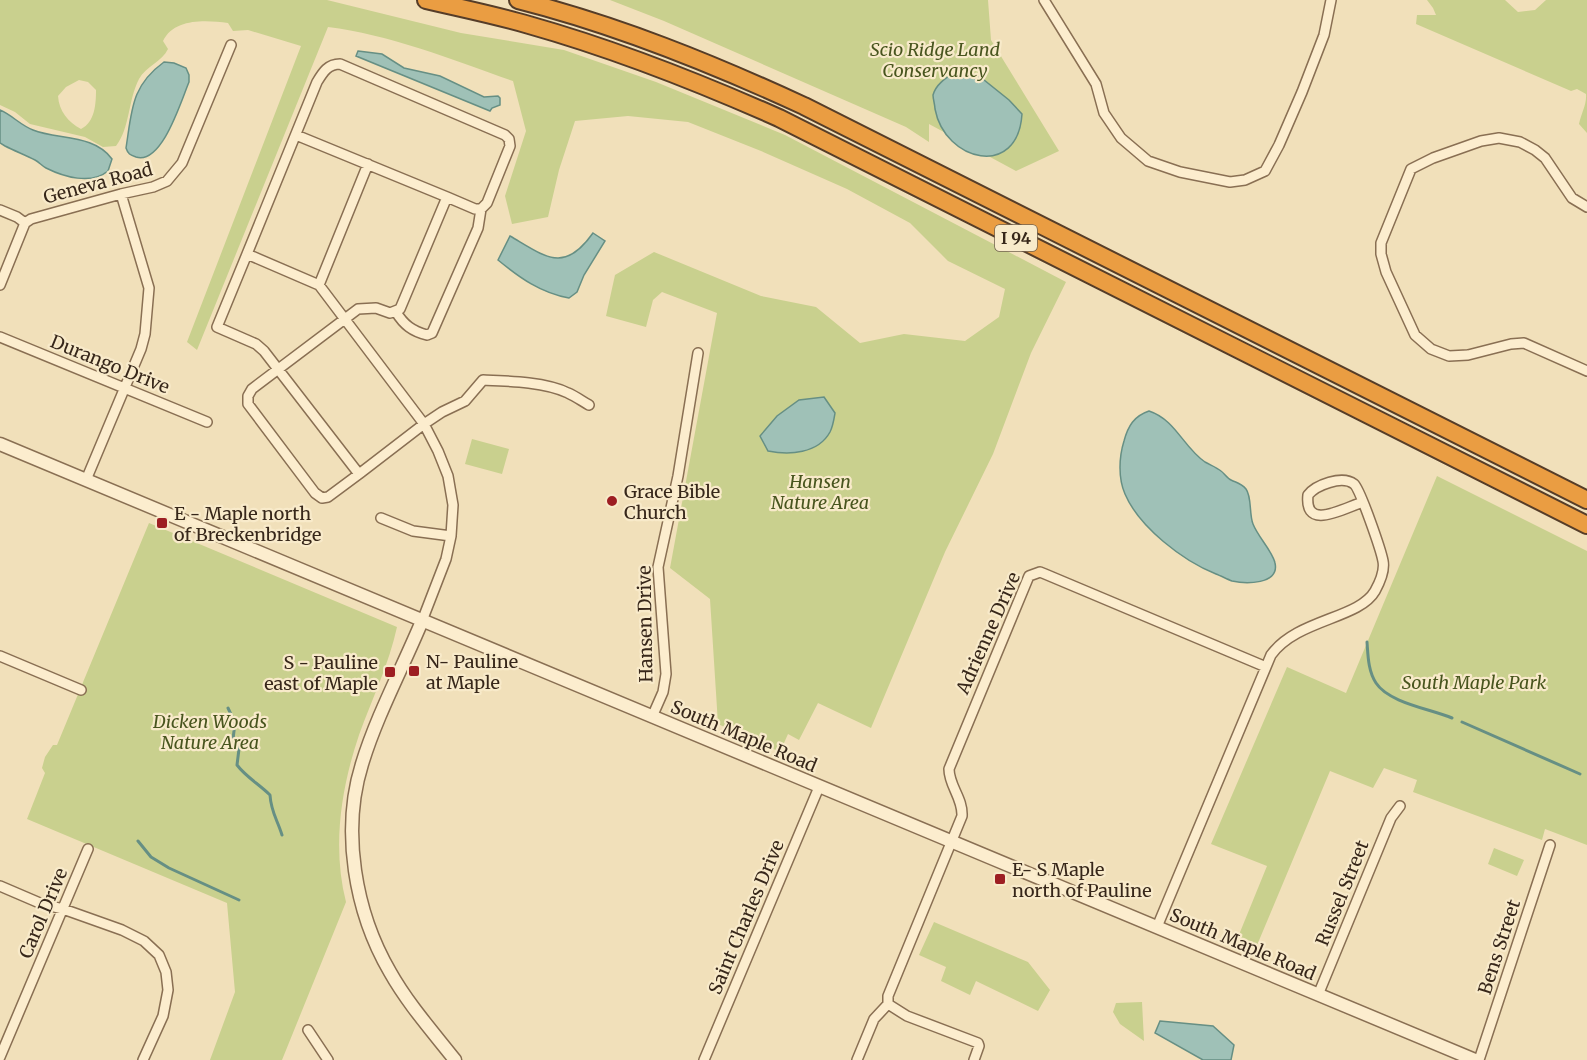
<svg xmlns="http://www.w3.org/2000/svg" width="1587" height="1060" font-family="Merriweather,serif">
  <style>
    .green { fill: #c9d08e; fill-rule: evenodd }
    .water { fill: #9fc1b7; stroke: #668f84; stroke-width: 1.5 }
    .lines { fill: none; stroke-linecap: round; stroke-linejoin: round }
    .stream { stroke: #668f84; stroke-width: 3 }
    .minor-casing { stroke: #896f53; stroke-width: 12 }
    .tertiary-casing { stroke: #896f53; stroke-width: 15 }
    .motorway-casing { stroke: #563d28; stroke-width: 20 }
    .minor { stroke: #fcedce; stroke-width: 9 }
    .tertiary { stroke: #fcedce; stroke-width: 12 }
    .motorway { stroke: #ea9d42; stroke-width: 16 }
    .poi-dot { fill: #9d1e22; stroke: #f8eaca; stroke-width: 2 }
    .labels { text-anchor: middle; dominant-baseline: central; stroke-width: 4.5; stroke-linejoin: round; paint-order: stroke }
    .shield { fill: #f8eaca; stroke: #71624f; stroke-width: 1.5 }
    .shield-label { font-size: 16px; font-weight: bold; fill: #37271a }
    .park-label { font-size: 18px; font-style: italic; fill: #48551e; stroke: #f8eaca }
    .street-label { font-size: 18px; fill: #37271a; stroke: #f8eaca }
    .poi-label { font-size: 18px; fill: #37271a; stroke: #f8eaca; text-anchor: start }
  </style>
  <rect width="100%" height="100%" fill="#f1e0ba"/>
  <path class="green" d="M0 0H327L461 33 564 50 656 82 785 135 1066 282 1031 353 993 454 945 552 871 728 818 703 799 740 788 734 780 752 718 724 710 599 670 568 717 313 662 292 653 300 646 327 606 316 615 275 654 252 761 296 816 307 860 343 904 334 965 341 999 317 1005 289 948 261 910 223 847 189 761 151 688 122 628 116 575 121 559 170 548 217 512 224 505 196 526 131 513 81C456 61 388 34 328 27L197 350 187 342 301 46 248 30 233 31 228 23C206 20 174 18 163 41L168 49C162 62 146 66 139 79 128 100 130 128 116 146L103 147 85 137 30 124 15 112 0 105ZM79 80 88 82 96 90C96 104 95 122 81 129 68 122 59 111 58 96L66 87Z
    M610 0H988L991 40 1059 151 1016 171 929 124V142L906 127 664 21Z
    M1427 0H1505L1518 12 1535 10 1546 0H1587V133L1579 124C1581 114 1587 104 1586 94L1577 89 1571 91 1416 24 1417 15H1436L1433 8Z
    M472 439 509 449 502 474 465 464Z
    M1437 476 1587 551V845L1545 829 1542 840 1413 792 1417 780 1384 768 1373 788 1330 771 1255 950 1236 942 1267 866 1211 844 1287 667 1346 693Z
    M149 523 397 627C389 664 372 699 359 735 341 788 332 847 346 902L282 1060H210L235 992 227 903 27 819 45 773 42 768 45 757 53 745H57Z
    M1494 848 1524 860 1517 876 1488 864Z
    M934 922 1028 962 1050 990 1038 1011 976 981 970 995 941 981 946 967 919 955Z
    M1142 1002 1144 1041 1120 1024 1113 1012 1116 1003Z"/>
  <path class="water" d="M358 51 382 54 404 68 440 76 484 97 498 96 500 98V105L492 108 490 111 356 56Z
    M164 62 174 63 186 68 189 75V82C181 101 162 165 136 157 130 155 128 154 126 148 132 110 131 86 164 62Z
    M955 72 979 76 1009 100 1022 114C1018 179 945 162 935 109 935 105 933 99 933 95 936 84 946 78 955 72Z
    M0 110C12 115 20 125 33 130 58 140 94 134 112 159L108 171C91 185 64 177 46 168 42 166 39 162 35 160 25 155 15 151 5 146L0 143Z
    M593 233 605 241 584 275 577 292 569 298C541 293 520 278 498 260L510 236C546 257 564 274 593 233Z
    M824 397 835 413C834 419 833 426 830 432 818 454 789 455 768 451L760 436 777 416 799 400Z
    M1149 411C1176 420 1183 447 1205 462 1210 465 1216 467 1221 471 1224 473 1227 478 1231 480 1237 483 1241 483 1246 489 1252 497 1249 514 1253 524 1258 537 1273 552 1275 563 1280 585 1245 584 1232 581 1227 579 1221 576 1216 574 1183 561 1139 527 1125 494 1118 478 1119 457 1124 441 1128 426 1134 416 1149 411Z
    M1160 1021 1213 1026 1234 1045 1231 1060H1203L1155 1033Z"/>
  <g class="lines">
    <path class="stream" d="M1367 642C1368 655 1368 671 1376 683 1389 703 1431 709 1452 718
      M228 708 235 723 233 739 239 749 237 765C246 777 259 784 270 795 271 812 277 819 282 835
      M1462 722 1580 774
      M138 841 151 857 169 868 239 900"/>
    <defs>
      <path id="minor" d="M1044 0 1096 84 1104 113 1121 138 1148 161 1180 172 1230 182 1245 180 1265 171 1279 145 1302 92 1324 35 1331 0
        M296 135 447 197
        M1587 207 1572 198 1545 158 1535 150 1520 142 1499 138 1481 141 1433 158 1411 169 1381 243V254L1386 272 1415 335 1431 349 1449 356 1468 355 1511 344 1524 343 1587 371
        M0 210 17 217 25 223
        M25 223 31 219 121 194 153 187 167 181 182 163 231 45
        M247 254 317 82C323 72 328 64 340 64L505 135 509 139 510 146 487 203 481 209H475L447 197 400 309 390 313 376 308 358 309 252 389 248 396V404L315 493 322 498 328 497 359 474
        M0 285 25 223
        M319 285 368 164
        M396 312C404 325 412 331 427 335L432 333 478 228 481 209
        M0 337 207 422
        M86 480 141 349 145 334 149 288 121 194
        M381 518 413 531 451 536
        M422 621 446 559 451 536 453 505 448 476 438 451 424 424 319 285 247 254 217 327 256 344 264 351 359 474 424 424 442 412 465 401 483 380C508 381 546 382 568 393 575 396 582 401 589 405
        M0 656 81 690
        M652 717 663 692 666 674 658 567 678 476 698 353
        M0 886 42 904 63 909 122 930 144 941 159 955 166 972 168 990 163 1016 143 1060
        M1157 927 1271 655C1297 619 1359 619 1375 591 1380 582 1385 571 1383 561 1381 550 1360 489 1354 484 1342 475 1316 485 1308 495 1304 532 1344 508 1363 502
        M1318 995 1391 818 1400 806
        M888 1004 907 1016 978 1043 979 1046 974 1060
        M308 1030 328 1060
        M0 1057 88 849
        M704 1060 819 787
        M857 1060 874 1019 888 1004V996L962 816C963 798 949 786 949 769L1029 576 1040 572 1045 574 1266 667
        M1479 1060 1550 845"/>
      <path id="tertiary" d="M0 444 1475 1060
        M422 621C402 669 377 715 362 764 341 831 355 912 390 972 408 1004 433 1032 455 1060"/>
      <path id="motorway" d="M426 0C460 8 495 15 529 25 614 49 698 82 779 118L1587 525
        M518 0C617 25 711 63 804 106L1587 500"/>
    </defs>
    <use href="#minor" class="minor-casing"/>
    <use href="#tertiary" class="tertiary-casing"/>
    <use href="#motorway" class="motorway-casing"/>
    <use href="#minor" class="minor"/>
    <use href="#tertiary" class="tertiary"/>
    <use href="#motorway" class="motorway"/>
  </g>
  <g class="poi-dot">
    <circle cx="612" cy="501" r="6"/>
    <rect x="156" y="517" width="12" height="12" rx="3"/>
    <rect x="408" y="665" width="12" height="12" rx="3"/>
    <rect x="384" y="666" width="12" height="12" rx="3"/>
    <rect x="994" y="873" width="12" height="12" rx="3"/>
  </g>
  <g class="labels">
    <rect class="shield" x="995" y="225" width="42" height="26" rx="4.5"/>
    <g class="shield-label">
      <text x="1016" y="238">I 94</text>
    </g>
    <g class="park-label">
      <text x="935" y="49">Scio Ridge Land<tspan x="935" dy="21">Conservancy</tspan></text>
      <text x="820" y="481">Hansen<tspan x="820" dy="21">Nature Area</tspan></text>
      <text x="1474" y="682">South Maple Park</text>
      <text x="210" y="721">Dicken Woods<tspan x="210" dy="21">Nature Area</tspan></text>
    </g>
    <g class="street-label">
      <text transform="translate(98 183) rotate(-15)">Geneva Road</text>
      <text transform="translate(110 364) rotate(22)">Durango Drive</text>
      <text transform="translate(645 624) rotate(-91)">Hansen Drive</text>
      <text transform="translate(988 633) rotate(-66)">Adrienne Drive</text>
      <text transform="translate(744 736) rotate(23)">South Maple Road</text>
      <text transform="translate(1342 893) rotate(-68)">Russel Street</text>
      <text transform="translate(43 913) rotate(-67)">Carol Drive</text>
      <text transform="translate(746 917) rotate(-67)">Saint Charles Drive</text>
      <text transform="translate(1243 944) rotate(23)">South Maple Road</text>
      <text transform="translate(1499 947) rotate(-72)">Bens Street</text>
    </g>
    <g class="poi-label">
      <text x="624" y="491">Grace Bible<tspan x="624" dy="21">Church</tspan></text>
      <text x="174" y="513">E - Maple north<tspan x="174" dy="21">of Breckenbridge</tspan></text>
      <text x="426" y="661">N- Pauline<tspan x="426" dy="21">at Maple</tspan></text>
      <text x="378" y="662" text-anchor="end">S - Pauline<tspan x="378" dy="21">east of Maple</tspan></text>
      <text x="1012" y="869">E- S Maple<tspan x="1012" dy="21">north of Pauline</tspan></text>
    </g>
  </g>
</svg>
